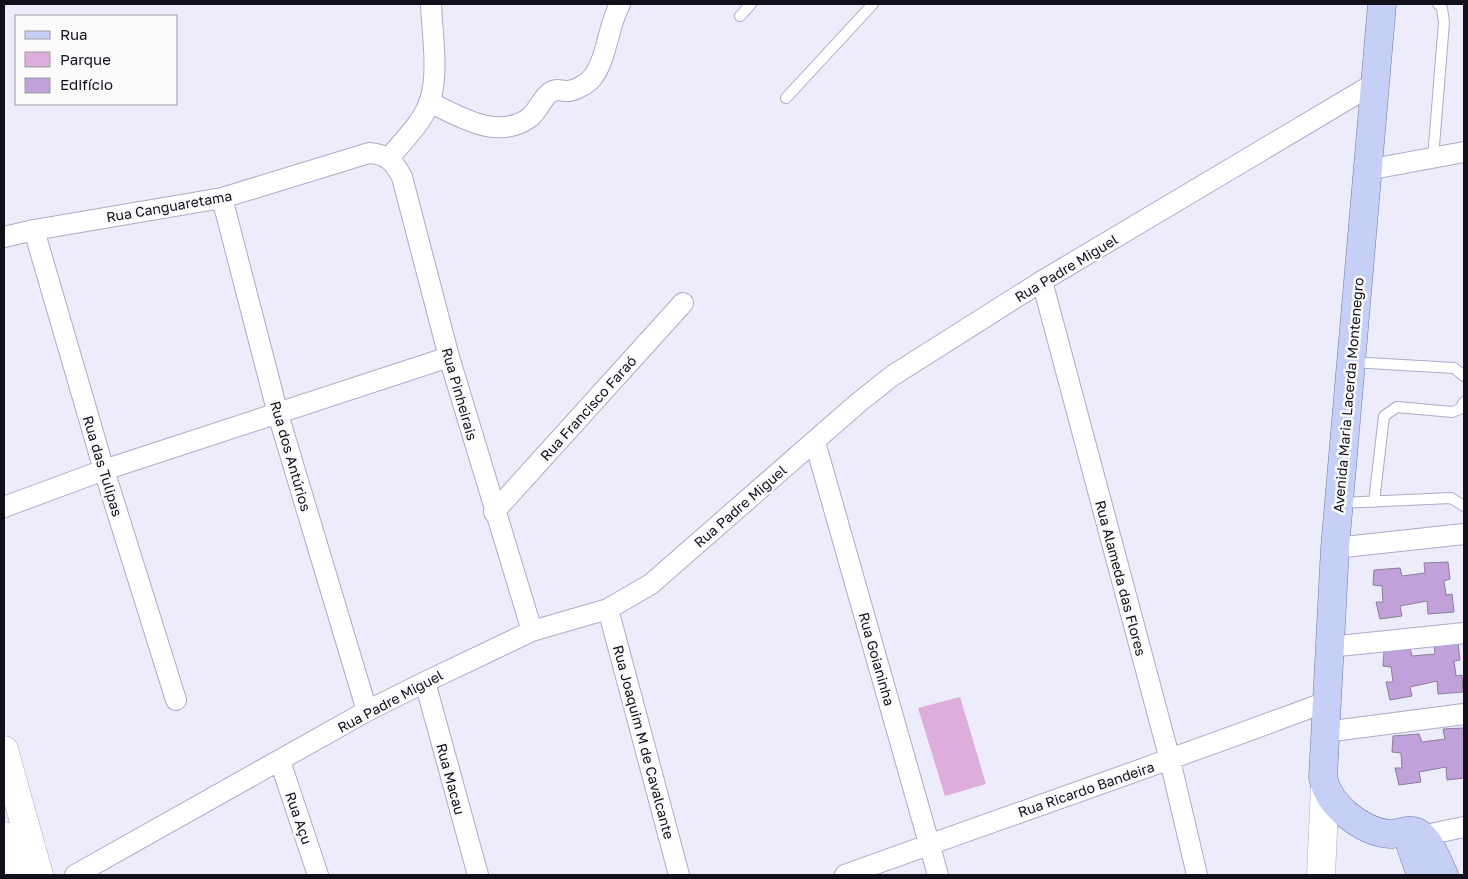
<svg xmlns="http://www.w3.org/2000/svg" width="1468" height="879" font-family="'Golos Text',sans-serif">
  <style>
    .green { fill: #deaddc }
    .building { fill: #c0a1da; stroke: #8c7d99 }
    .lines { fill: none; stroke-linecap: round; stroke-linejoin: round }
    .lane-casing { stroke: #aeaaca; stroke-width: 12 }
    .street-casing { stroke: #aeaaca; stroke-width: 22 }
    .secondary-casing { stroke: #aeaaca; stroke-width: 29 }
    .primary-casing { stroke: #6e78a6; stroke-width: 29 }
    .lane { stroke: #fff; stroke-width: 10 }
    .street { stroke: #fff; stroke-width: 20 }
    .secondary { stroke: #fff; stroke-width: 28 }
    .primary { stroke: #c6d0f7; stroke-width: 28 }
    .labels { text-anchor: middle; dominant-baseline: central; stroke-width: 5; stroke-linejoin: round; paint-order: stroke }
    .street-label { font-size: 14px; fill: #110f1a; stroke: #fbfbfb }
  </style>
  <rect width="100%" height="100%" fill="#edecfa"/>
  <path class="green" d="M960 697 986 784 945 796 918 708Z"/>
  <path class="building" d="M1448 562 1450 579 1444 581 1446 595 1452 594 1454 612 1428 614 1427 601 1400 606 1402 616 1380 619 1376 602H1383L1382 586 1373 585 1374 570 1400 568 1402 576 1425 573 1424 563Z
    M1458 643 1460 660 1454 661 1456 676 1462 675 1463 692 1438 694 1437 681 1410 687 1412 696 1390 700 1386 682H1393L1391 667 1383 666 1384 651 1410 648 1412 656 1435 654 1434 644Z
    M1464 728V778L1447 780 1446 767 1419 772 1421 782 1399 785 1395 768H1402L1401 753 1392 752 1393 736 1419 734 1422 742 1445 739 1443 729Z"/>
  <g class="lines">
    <defs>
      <path id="lane" d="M740 16 751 4
        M786 98 873 4
        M1433 158 1444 22 1442 8 1438 4
        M1351 362 1454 368 1464 376
        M1374 502 1384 416 1397 407 1452 412 1460 409 1464 402
        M1340 503 1451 498 1464 506"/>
      <path id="street" d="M429 102C459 116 497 141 529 118 538 112 541 98 551 92 558 87 562 92 569 91 576 90 587 84 592 78 607 60 608 25 620 4
        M389 158C403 141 423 122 430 101 439 71 432 34 431 4
        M1367 170 1464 152
        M222 198 278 414 367 711
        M34 230 104 470 176 700
        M4 237 34 230 222 198 369 153C387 154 394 162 402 177L449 357 532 631
        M1042 281 1170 760 1197 875
        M815 442 938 875
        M4 507 104 470 449 357
        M494 512 683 303
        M1335 548 1464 534
        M608 609 679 875
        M1329 647 1464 633
        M425 682 478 875
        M1325 732 1464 714
        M280 761 318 875
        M1421 836 1464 827
        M75 875 367 711 425 682 532 631 608 609 651 584 858 403 892 376 1042 281 1375 83
        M845 875C1005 817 1166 762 1326 702"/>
      <path id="secondary" d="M4 750 39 875
        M4 836 15 875
        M1321 875 1325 786"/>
      <path id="primary" d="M1382 4 1335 548 1323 777C1328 805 1362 832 1390 834 1399 834 1409 828 1417 832 1430 839 1438 863 1444 875
        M1400 833 1408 838 1421 875"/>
    </defs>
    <use href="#lane" class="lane-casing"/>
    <use href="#street" class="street-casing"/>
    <use href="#secondary" class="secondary-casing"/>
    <use href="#primary" class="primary-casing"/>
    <use href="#lane" class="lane"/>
    <use href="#street" class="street"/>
    <use href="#secondary" class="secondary"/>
    <use href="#primary" class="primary"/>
  </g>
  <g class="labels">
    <g class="street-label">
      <text transform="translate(169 206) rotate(-10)">Rua Canguaretama</text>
      <text transform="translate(1066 268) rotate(-31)">Rua Padre Miguel</text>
      <text transform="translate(460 394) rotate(74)">Rua Pinheirais</text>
      <text transform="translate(1348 395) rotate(-85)">Avenida Maria Lacerda Montenegro</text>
      <text transform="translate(588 408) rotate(-48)">Rua Francisco Faraó</text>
      <text transform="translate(291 456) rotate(74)">Rua dos Antúrios</text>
      <text transform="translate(103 466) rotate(73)">Rua das Tulipas</text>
      <text transform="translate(740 506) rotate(-41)">Rua Padre Miguel</text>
      <text transform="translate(1121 578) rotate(75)">Rua Alameda das Flores</text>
      <text transform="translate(877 659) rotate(74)">Rua Goianinha</text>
      <text transform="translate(390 701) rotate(-28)">Rua Padre Miguel</text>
      <text transform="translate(644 742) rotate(75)">Rua Joaquim M de Cavalcante</text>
      <text transform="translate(451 779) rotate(75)">Rua Macau</text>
      <text transform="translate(1086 789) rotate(-19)">Rua Ricardo Bandeira</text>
      <text transform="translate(299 818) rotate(71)">Rua Açu</text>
    </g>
  </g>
  <rect width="1468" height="879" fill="none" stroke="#110f1a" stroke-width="10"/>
  <rect x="15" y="15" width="162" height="90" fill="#fbfbfb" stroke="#9d9da1"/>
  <rect x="25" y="31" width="25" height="8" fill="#c6d0f7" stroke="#9d9da1"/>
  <text x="60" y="40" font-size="15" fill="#110f1a">Rua</text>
  <rect x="25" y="52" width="25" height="15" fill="#deaddc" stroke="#9d9da1"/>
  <text x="60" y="65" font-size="15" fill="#110f1a">Parque</text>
  <rect x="25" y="78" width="25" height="15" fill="#c0a1da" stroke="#9d9da1"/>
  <text x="60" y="90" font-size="15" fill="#110f1a">Edifício</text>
</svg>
